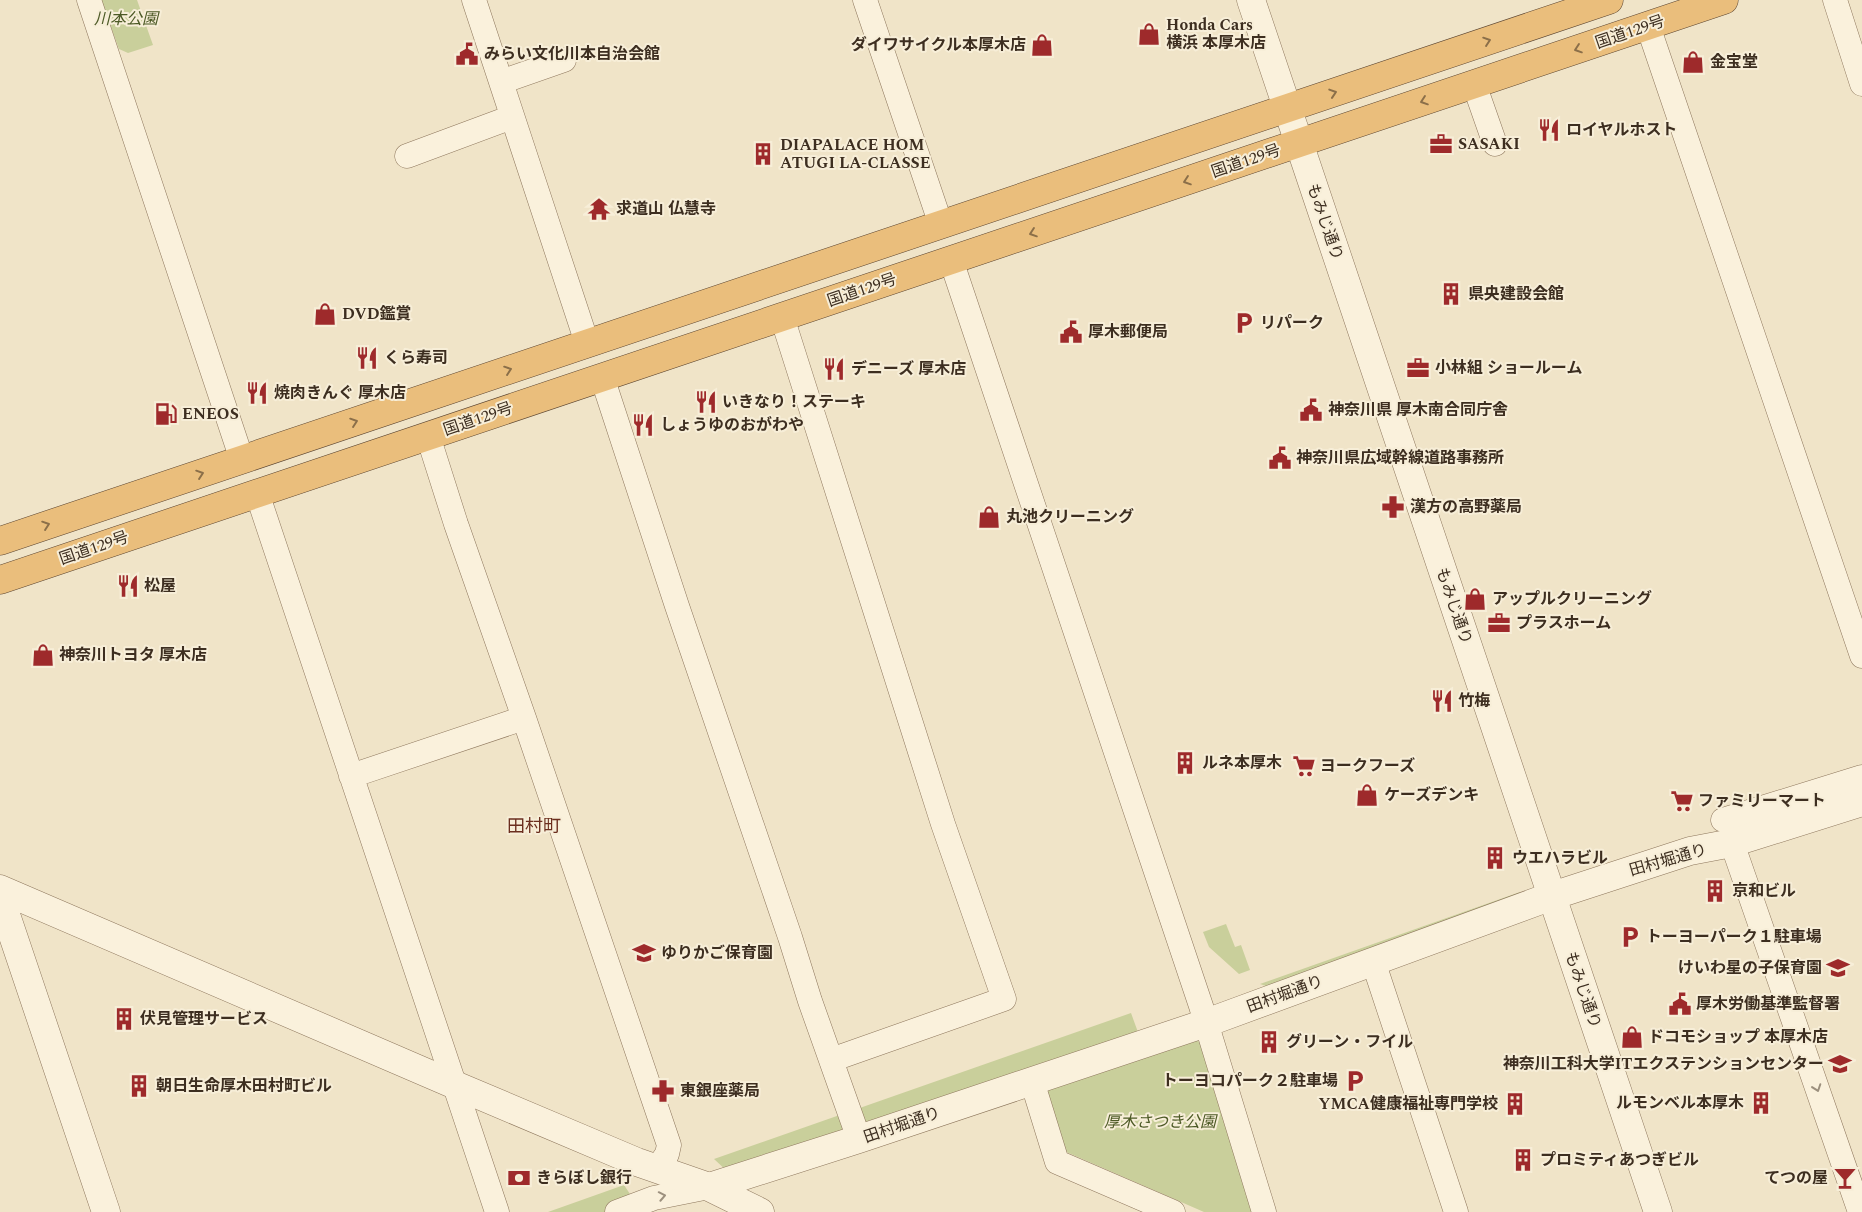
<svg xmlns="http://www.w3.org/2000/svg" width="1862" height="1212" font-family="Spectral,'Noto Sans JP',serif">
  <style>
    .green { fill: #c9cf9b }
    .lines { fill: none; stroke-linecap: round; stroke-linejoin: round }
    .minor-casing { stroke: #8d765c; stroke-width: 25 }
    .tertiary-casing { stroke: #8d765c; stroke-width: 29 }
    .trunk-casing { stroke: #5b4430; stroke-width: 29 }
    .minor { stroke: #faf1dc; stroke-width: 24 }
    .tertiary { stroke: #faf1dc; stroke-width: 28 }
    .trunk { stroke: #eabe7c; stroke-width: 28 }
    .oneway { stroke: #8b6f49 }
    .oneway2 { stroke: #9c907e }
    .labels { text-anchor: middle; dominant-baseline: central; stroke-width: 4; stroke-linejoin: round; paint-order: stroke }
    .park-label { font-size: 16px; font-style: italic; fill: #4d5a26; stroke: #f7eed8 }
    .poi-label { font-size: 16px; font-weight: bold; fill: #3d2e20; stroke: #f7eed8; text-anchor: start }
    .street-label { font-size: 16px; fill: #3d2e20; stroke: #f7eed8 }
    .neighbourhood-label { font-size: 18px; fill: #6b2e1e; stroke: #f7eed8 }
  </style>
  <rect width="100%" height="100%" fill="#f0e4c8"/>
  <path class="green" d="M101 0H137L153 45 128 53 119 49Z
    M1520 892 1517 897 1269 987 1260 984Z
    M1226 924 1235 947 1241 945 1250 970 1239 974 1209 947 1203 932Z
    M1131 1013 1139 1035 728 1172 714 1159Z
    M1196 1040 1201 1043 1259 1212H1204L1064 1151 1045 1096 1048 1090Z
    M624 1185 636 1203 610 1212H548Z"/>
  <g class="lines">
    <defs>
      <path id="minor" d="M89 0 242 460
        M474 0 587 343
        M865 0 941 225
        M1835 0 1862 84
        M1648 26 1862 656
        M501 82 564 60
        M1474 84 1495 144
        M407 156 512 117
        M951 260 1201 1006 1264 1212
        M782 317 943 824 1004 999 831 1060
        M602 377 677 606 790 937 810 1001 859 1139
        M428 436 456 524 524 718 669 1145 667 1154 657 1169
        M257 493 497 1212
        M351 776 524 718
        M1723 820 1862 777
        M1732 843 1860 1212
        M1373 961 1456 1212
        M1032 1081 1057 1162 1173 1212
        M617 1212 654 1198 709 1187"/>
      <path id="tertiary" d="M1251 0 1658 1212
        M0 889 455 1085 637 1162 709 1187 760 1212
        M0 897 106 1212
        M709 1187 859 1139 1206 1023 1552 896 1690 851 1732 843 1862 802"/>
      <path id="trunk" d="M0 541 1609 0
        M0 580 1724 0"/>
    </defs>
    <use href="#minor" class="minor-casing"/>
    <use href="#tertiary" class="tertiary-casing"/>
    <use href="#trunk" class="trunk-casing"/>
    <use href="#minor" class="minor"/>
    <use href="#tertiary" class="tertiary"/>
    <use href="#trunk" class="trunk"/>
  </g>
  <defs><path id="oneway-chevron" d="M-2-3.5L2.5 0L-2 3.5" fill="none" stroke-width="1.6" stroke-linecap="round" stroke-linejoin="round" transform="scale(1.25)"/></defs>
  <g class="oneway">
    <use href="#oneway-chevron" transform="translate(1487 41) rotate(-19)"/>
    <use href="#oneway-chevron" transform="translate(1578 49) rotate(161)"/>
    <use href="#oneway-chevron" transform="translate(1333 93) rotate(-18)"/>
    <use href="#oneway-chevron" transform="translate(1424 101) rotate(161)"/>
    <use href="#oneway-chevron" transform="translate(1187 181) rotate(161)"/>
    <use href="#oneway-chevron" transform="translate(1033 233) rotate(161)"/>
    <use href="#oneway-chevron" transform="translate(508 370) rotate(-19)"/>
    <use href="#oneway-chevron" transform="translate(354 422) rotate(-19)"/>
    <use href="#oneway-chevron" transform="translate(200 474) rotate(-19)"/>
    <use href="#oneway-chevron" transform="translate(46 525) rotate(-19)"/>
  </g>
  <g class="oneway2">
    <use href="#oneway-chevron" transform="translate(1817 1088) rotate(71)"/>
    <use href="#oneway-chevron" transform="translate(662 1196) rotate(-11)"/>
  </g>
  <defs>
    <symbol id="shop-bare" viewBox="-9 -9 18 18"><path d="M-5-2.5h2.3a2.7 3.5 0 0 1 5.4 0H5L5.5 6h-11ZM-1.5-2.5h3a1.5 2.3 0 0 0-3 0Z" fill="#9e2a2b" stroke="#f7eed8" stroke-width="2.5" paint-order="stroke"/></symbol>
    <symbol id="civic-bare" viewBox="-9 -9 18 18"><path d="M-.6-6.5H3V-4.5H.6V-3L4-1V1h2V6H-6V1h2V-1L-.6-3ZM-1.2 2.5V6h2.4V2.5Z" fill="#9e2a2b" stroke="#f7eed8" stroke-width="2.5" paint-order="stroke"/></symbol>
    <symbol id="restaurant-bare" viewBox="-9 -9 18 18"><path d="M-5-6h1v4h1v-4h1v4h1v-4h1v5L-1.5 .5V6h-2V.5L-5-1ZM5-6V6H3V1.5H1.5Q1.5-4 5-6Z" fill="#9e2a2b" stroke="#f7eed8" stroke-width="2.5" paint-order="stroke"/></symbol>
    <symbol id="office-bare" viewBox="-9 -9 18 18"><path d="M-6-3h4V-5.5h4V-3h4V5H-6ZM-1-4.5V-3h2v-1.5ZM-6 0V1H6V0Z" fill="#9e2a2b" stroke="#f7eed8" stroke-width="2.5" paint-order="stroke"/></symbol>
    <symbol id="building-bare" viewBox="-9 -9 18 18"><path d="M-4-6H4V6H1V3H-1V6H-4ZM-2.5-4.3h1.7v1.8h-1.7ZM.8-4.3h1.7v1.8H.8ZM-2.5-1h1.7V.8h-1.7ZM.8-1h1.7V.8H.8Z" fill="#9e2a2b" stroke="#f7eed8" stroke-width="2.5" paint-order="stroke"/></symbol>
    <symbol id="temple-bare" viewBox="-9 -9 18 18"><path d="M0-6L5-2H3V0L6.5 2.5H4V6H1.5V3h-3V6H-4V2.5H-6.5L-3 0V-2H-5Z" fill="#9e2a2b" stroke="#f7eed8" stroke-width="2.5" paint-order="stroke"/></symbol>
    <symbol id="parking-bare" viewBox="-9 -9 18 18"><path d="M-3.5-5.5H1a3.5 3.5 0 0 1 0 7H-1V5.5H-3.5ZM-1-3.4V-.6H.8a1.4 1.4 0 0 0 0-2.8Z" fill="#9e2a2b" stroke="#f7eed8" stroke-width="2.5" paint-order="stroke"/></symbol>
    <symbol id="fuel-bare" viewBox="-9 -9 18 18"><path d="M-5.5-6h7V0h2V4h1.3V-2.5L3-4.5l.8-.8L6-3V5H2.5V1h-1V6h-7ZM-4.2-4.7v3.2H.2V-4.7Z" fill="#9e2a2b" stroke="#f7eed8" stroke-width="2.5" paint-order="stroke"/></symbol>
    <symbol id="pharmacy-bare" viewBox="-9 -9 18 18"><path d="M-2-6h4v4h4v4h-4v4h-4v-4h-4v-4h4Z" fill="#9e2a2b" stroke="#f7eed8" stroke-width="2.5" paint-order="stroke"/></symbol>
    <symbol id="supermarket-bare" viewBox="-9 -9 18 18"><path d="M-6-5.5h2.5l.6 2H6L4.5 2H-2.5L-4.4-4H-6ZM-1.5 3.2a1.3 1.3 0 1 0 .1 0ZM3 3.2a1.3 1.3 0 1 0 .1 0Z" fill="#9e2a2b" stroke="#f7eed8" stroke-width="2.5" paint-order="stroke"/></symbol>
    <symbol id="school-bare" viewBox="-9 -9 18 18"><path d="M0-5L7-2L0 1L-7-2ZM-4 1L0 2.5L4 1V4Q0 6-4 4Z" fill="#9e2a2b" stroke="#f7eed8" stroke-width="2.5" paint-order="stroke"/></symbol>
    <symbol id="university-bare" viewBox="-9 -9 18 18"><path d="M0-5L7-2L0 1L-7-2ZM-4 1L0 2.5L4 1V4Q0 6-4 4Z" fill="#9e2a2b" stroke="#f7eed8" stroke-width="2.5" paint-order="stroke"/></symbol>
    <symbol id="bank-bare" viewBox="-9 -9 18 18"><path d="M-6-4H6V4H-6ZM0-2.3a2.3 2.3 0 1 0 0 4.6a2.3 2.3 0 1 0 0-4.6Z" fill="#9e2a2b" stroke="#f7eed8" stroke-width="2.5" paint-order="stroke"/></symbol>
    <symbol id="bar-bare" viewBox="-9 -9 18 18"><path d="M-6-5H6L.8 .8V4.5H3.5V6h-7V4.5H-.8V.8Z" fill="#9e2a2b" stroke="#f7eed8" stroke-width="2.5" paint-order="stroke"/></symbol>
  </defs>
  <g fill-rule="evenodd">
    <use href="#shop-bare" x="1133" y="18" width="32" height="32"/>
    <use href="#shop-bare" x="1026" y="29" width="32" height="32"/>
    <use href="#civic-bare" x="451" y="38" width="32" height="32"/>
    <use href="#shop-bare" x="1677" y="46" width="32" height="32"/>
    <use href="#restaurant-bare" x="1533" y="114" width="32" height="32"/>
    <use href="#office-bare" x="1425" y="128" width="32" height="32"/>
    <use href="#building-bare" x="747" y="138" width="32" height="32"/>
    <use href="#temple-bare" x="583" y="193" width="32" height="32"/>
    <use href="#building-bare" x="1435" y="278" width="32" height="32"/>
    <use href="#shop-bare" x="309" y="298" width="32" height="32"/>
    <use href="#parking-bare" x="1228" y="307" width="32" height="32"/>
    <use href="#civic-bare" x="1055" y="316" width="32" height="32"/>
    <use href="#restaurant-bare" x="351" y="342" width="32" height="32"/>
    <use href="#office-bare" x="1402" y="352" width="32" height="32"/>
    <use href="#restaurant-bare" x="818" y="353" width="32" height="32"/>
    <use href="#restaurant-bare" x="241" y="377" width="32" height="32"/>
    <use href="#restaurant-bare" x="690" y="386" width="32" height="32"/>
    <use href="#civic-bare" x="1295" y="394" width="32" height="32"/>
    <use href="#fuel-bare" x="150" y="398" width="32" height="32"/>
    <use href="#restaurant-bare" x="627" y="409" width="32" height="32"/>
    <use href="#civic-bare" x="1264" y="442" width="32" height="32"/>
    <use href="#pharmacy-bare" x="1377" y="491" width="32" height="32"/>
    <use href="#shop-bare" x="973" y="501" width="32" height="32"/>
    <use href="#restaurant-bare" x="112" y="570" width="32" height="32"/>
    <use href="#shop-bare" x="1459" y="583" width="32" height="32"/>
    <use href="#office-bare" x="1483" y="607" width="32" height="32"/>
    <use href="#shop-bare" x="27" y="639" width="32" height="32"/>
    <use href="#restaurant-bare" x="1426" y="685" width="32" height="32"/>
    <use href="#building-bare" x="1169" y="747" width="32" height="32"/>
    <use href="#supermarket-bare" x="1288" y="750" width="32" height="32"/>
    <use href="#shop-bare" x="1351" y="779" width="32" height="32"/>
    <use href="#supermarket-bare" x="1666" y="785" width="32" height="32"/>
    <use href="#building-bare" x="1479" y="842" width="32" height="32"/>
    <use href="#building-bare" x="1699" y="875" width="32" height="32"/>
    <use href="#parking-bare" x="1614" y="921" width="32" height="32"/>
    <use href="#school-bare" x="628" y="937" width="32" height="32"/>
    <use href="#school-bare" x="1822" y="952" width="32" height="32"/>
    <use href="#civic-bare" x="1664" y="988" width="32" height="32"/>
    <use href="#building-bare" x="108" y="1003" width="32" height="32"/>
    <use href="#shop-bare" x="1616" y="1021" width="32" height="32"/>
    <use href="#building-bare" x="1253" y="1026" width="32" height="32"/>
    <use href="#university-bare" x="1824" y="1048" width="32" height="32"/>
    <use href="#parking-bare" x="1339" y="1065" width="32" height="32"/>
    <use href="#building-bare" x="123" y="1070" width="32" height="32"/>
    <use href="#pharmacy-bare" x="647" y="1075" width="32" height="32"/>
    <use href="#building-bare" x="1745" y="1087" width="32" height="32"/>
    <use href="#building-bare" x="1499" y="1088" width="32" height="32"/>
    <use href="#building-bare" x="1507" y="1144" width="32" height="32"/>
    <use href="#bank-bare" x="503" y="1162" width="32" height="32"/>
    <use href="#bar-bare" x="1829" y="1162" width="32" height="32"/>
  </g>
  <g class="labels">
    <g class="park-label">
      <text x="126" y="19">川本公園</text>
      <text x="1160" y="1122">厚木さつき公園</text>
    </g>
    <g class="poi-label">
      <text x="1166" y="25">Honda Cars<tspan x="1166" dy="18">横浜 本厚木店</tspan></text>
      <text x="1026" y="45" text-anchor="end">ダイワサイクル本厚木店</text>
      <text x="484" y="54">みらい文化川本自治会館</text>
      <text x="1710" y="62">金宝堂</text>
      <text x="1566" y="130">ロイヤルホスト</text>
      <text x="1458" y="144">SASAKI</text>
      <text x="780" y="145">DIAPALACE HOM<tspan x="780" dy="18">ATUGI LA-CLASSE</tspan></text>
      <text x="616" y="209">求道山 仏慧寺</text>
      <text x="1468" y="294">県央建設会館</text>
      <text x="342" y="314">DVD鑑賞</text>
      <text x="1260" y="323">リパーク</text>
      <text x="1088" y="332">厚木郵便局</text>
      <text x="384" y="358">くら寿司</text>
      <text x="1435" y="368">小林組 ショールーム</text>
      <text x="851" y="369">デニーズ 厚木店</text>
      <text x="274" y="393">焼肉きんぐ 厚木店</text>
      <text x="722" y="402">いきなり！ステーキ</text>
      <text x="1328" y="410">神奈川県 厚木南合同庁舎</text>
      <text x="182" y="414">ENEOS</text>
      <text x="660" y="425">しょうゆのおがわや</text>
      <text x="1296" y="458">神奈川県広域幹線道路事務所</text>
      <text x="1410" y="507">漢方の高野薬局</text>
      <text x="1006" y="517">丸池クリーニング</text>
      <text x="144" y="586">松屋</text>
      <text x="1492" y="599">アップルクリーニング</text>
      <text x="1516" y="623">プラスホーム</text>
      <text x="59" y="655">神奈川トヨタ 厚木店</text>
      <text x="1458" y="701">竹梅</text>
      <text x="1202" y="763">ルネ本厚木</text>
      <text x="1320" y="766">ヨークフーズ</text>
      <text x="1384" y="795">ケーズデンキ</text>
      <text x="1698" y="801">ファミリーマート</text>
      <text x="1512" y="858">ウエハラビル</text>
      <text x="1732" y="891">京和ビル</text>
      <text x="1646" y="937">トーヨーパーク１駐車場</text>
      <text x="661" y="953">ゆりかご保育園</text>
      <text x="1822" y="968" text-anchor="end">けいわ星の子保育園</text>
      <text x="1696" y="1004">厚木労働基準監督署</text>
      <text x="140" y="1019">伏見管理サービス</text>
      <text x="1648" y="1037">ドコモショップ 本厚木店</text>
      <text x="1286" y="1042">グリーン・フイル</text>
      <text x="1824" y="1064" text-anchor="end">神奈川工科大学ITエクステンションセンター</text>
      <text x="1338" y="1081" text-anchor="end">トーヨコパーク２駐車場</text>
      <text x="156" y="1086">朝日生命厚木田村町ビル</text>
      <text x="680" y="1091">東銀座薬局</text>
      <text x="1744" y="1103" text-anchor="end">ルモンベル本厚木</text>
      <text x="1498" y="1104" text-anchor="end">YMCA健康福祉専門学校</text>
      <text x="1540" y="1160">プロミティあつぎビル</text>
      <text x="536" y="1178">きらぼし銀行</text>
      <text x="1828" y="1178" text-anchor="end">てつの屋</text>
    </g>
    <g class="street-label">
      <text transform="translate(1630 32) rotate(-19)">国道129号</text>
      <text transform="translate(1246 161) rotate(-19)">国道129号</text>
      <text transform="translate(1325 222) rotate(71)">もみじ通り</text>
      <text transform="translate(862 290) rotate(-19)">国道129号</text>
      <text transform="translate(478 419) rotate(-19)">国道129号</text>
      <text transform="translate(94 548) rotate(-19)">国道129号</text>
      <text transform="translate(1454 606) rotate(71)">もみじ通り</text>
      <text transform="translate(1668 860) rotate(-16)">田村堀通り</text>
      <text transform="translate(1583 990) rotate(71)">もみじ通り</text>
      <text transform="translate(1285 994) rotate(-20)">田村堀通り</text>
      <text transform="translate(902 1125) rotate(-19)">田村堀通り</text>
    </g>
    <g class="neighbourhood-label">
      <text x="534" y="826">田村町</text>
    </g>
  </g>
</svg>
